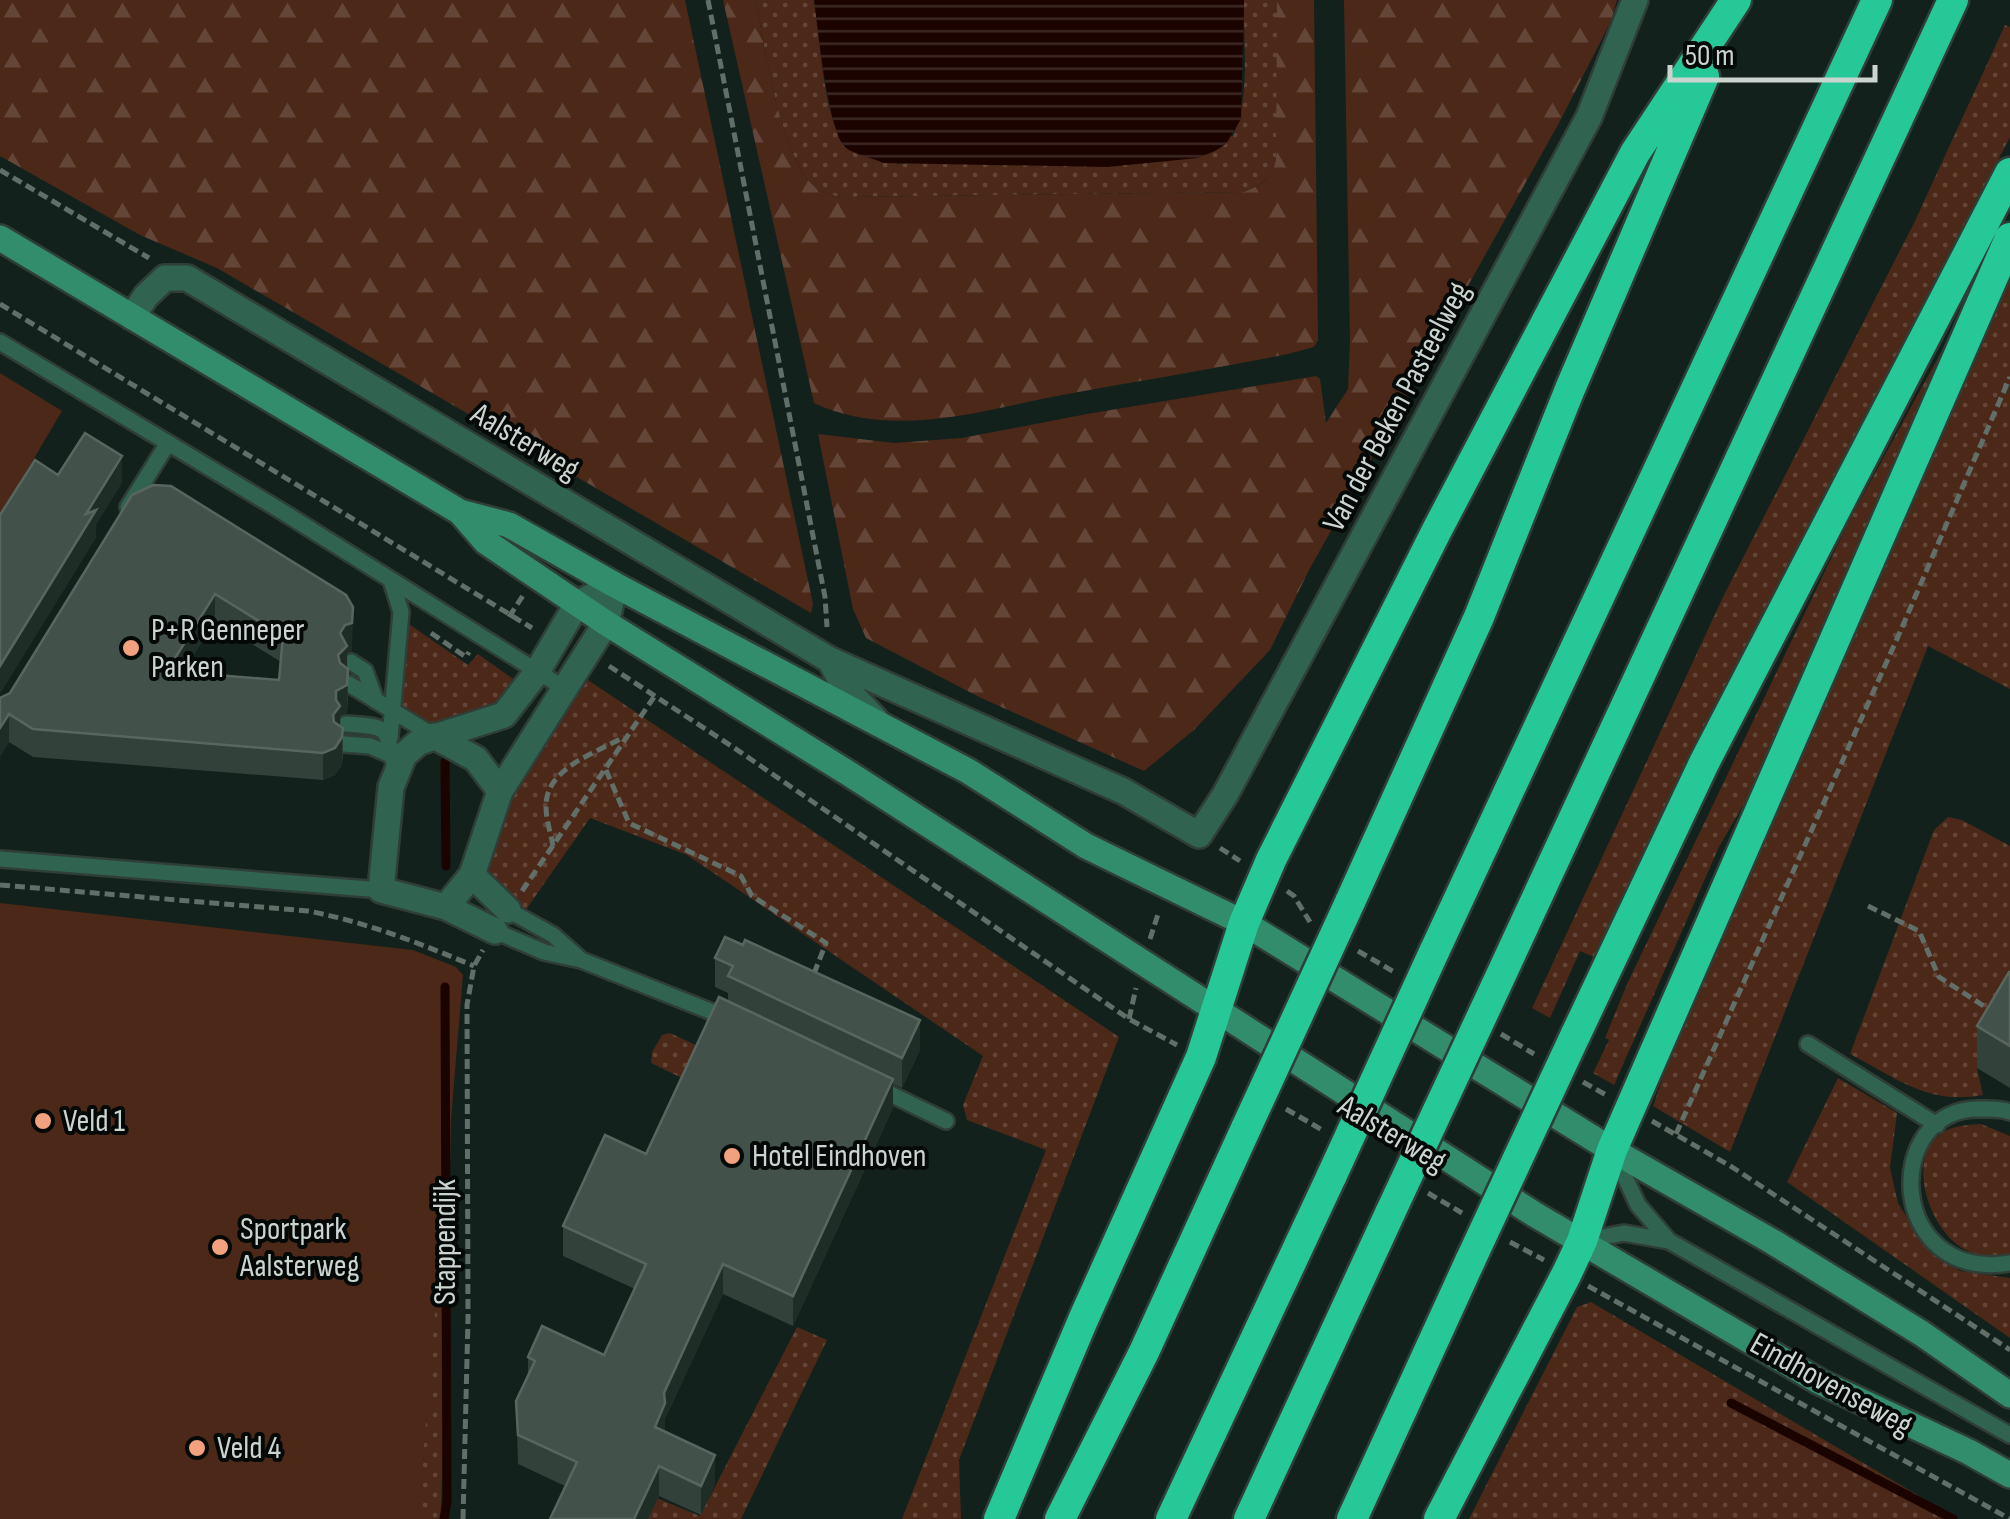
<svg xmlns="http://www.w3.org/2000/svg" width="2010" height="1519" font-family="'Sofia Sans Condensed',sans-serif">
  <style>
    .grass { fill: url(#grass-dots) }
    .forest { fill: url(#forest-firs) }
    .pitch { fill: #4b2818 }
    .water { fill: url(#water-rules) }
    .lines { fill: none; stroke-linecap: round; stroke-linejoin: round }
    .stream { stroke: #1b0300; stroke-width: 9 }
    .lane-casing { stroke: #303e38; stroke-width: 20 }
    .street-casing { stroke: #303e38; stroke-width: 30 }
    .secondary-casing { stroke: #303e38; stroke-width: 30 }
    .highway-casing { stroke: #303e38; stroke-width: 35 }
    .path { stroke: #626f69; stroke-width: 5; stroke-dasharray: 10 5; stroke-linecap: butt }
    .lane { stroke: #306450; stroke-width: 15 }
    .street { stroke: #306450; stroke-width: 25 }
    .secondary { stroke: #328d6c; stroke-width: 25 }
    .highway { stroke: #25c896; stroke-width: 30 }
    .highway-bridge-casing { stroke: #303e38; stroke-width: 35; stroke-linecap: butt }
    .highway-bridge { stroke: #25c896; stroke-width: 30 }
    .wall { fill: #32413a; fill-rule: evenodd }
    .shaded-wall { fill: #1e2e27 }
    .building { fill: #42514a; stroke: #58665f; stroke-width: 2.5; fill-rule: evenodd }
    .poi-dot { fill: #f1a17d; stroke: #040907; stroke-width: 4 }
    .labels { text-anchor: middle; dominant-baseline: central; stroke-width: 8; stroke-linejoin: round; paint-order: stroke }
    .street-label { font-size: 32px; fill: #cbd5d0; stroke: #040907 }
    .poi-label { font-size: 32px; fill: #cbd5d0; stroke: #040907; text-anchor: start }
  </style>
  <defs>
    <pattern id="grass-dots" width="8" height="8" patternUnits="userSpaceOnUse" patternTransform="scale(2.5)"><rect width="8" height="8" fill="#4b2818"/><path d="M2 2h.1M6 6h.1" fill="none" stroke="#644639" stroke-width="1.8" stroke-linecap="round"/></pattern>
    <pattern id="forest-firs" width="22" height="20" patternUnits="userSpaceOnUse" patternTransform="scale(2.5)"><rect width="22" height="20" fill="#4b2818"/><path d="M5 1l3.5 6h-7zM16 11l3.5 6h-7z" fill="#644639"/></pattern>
    <pattern id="water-rules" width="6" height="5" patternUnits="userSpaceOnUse" patternTransform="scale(2.5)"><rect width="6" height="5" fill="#1b0300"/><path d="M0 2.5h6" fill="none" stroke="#3b2724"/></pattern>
  </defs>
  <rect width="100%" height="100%" fill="#12211b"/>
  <path class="grass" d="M756 0H814C821 44 822 107 844 146L898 164 1233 136C1251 96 1243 43 1244 0H1277V160C1272 180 1261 184 1244 192L842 197C828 195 818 192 808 180 779 144 764 47 756 0Z
    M2005 25 2010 27V137L1724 690 1596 958 1580 951 1550 1018 1532 1008 1724 595 1915 221Z
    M2010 274V689L1928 646 1730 1152 1653 1106 1688 1003Z
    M1959 319 1770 759 1719 847 1614 1085 1593 1073 1609 1040 1605 1038 1628 982 1849 521Z
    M406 622 468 665 478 654 519 683 507 701 436 726 400 706Z
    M588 680 1119 1037 959 1460 961 1519H902L1046 1150 967 1120 963 1105 983 1056 687 855 590 818 525 911 495 890 485 869 504 799Z
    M1948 817 1962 820 2010 846V1014L1977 1068 1983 1095C1928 1105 1898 1079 1850 1054L1934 830Z
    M455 970 441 1519H397Z
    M670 1033 706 1050 690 1082 651 1063 652 1052 662 1035Z
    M1838 1078 1897 1113 1890 1168 1898 1203 1916 1232 1943 1261 1960 1271 2010 1278V1338L1787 1182Z
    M1981 1124 2010 1136V1258C1994 1258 1978 1257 1964 1249 1930 1231 1904 1158 1942 1133 1954 1125 1967 1125 1981 1124Z
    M1591 1302 1958 1519H1469L1577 1307Z
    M797 1327 827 1340 741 1519H648L657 1498 700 1516Z"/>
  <path class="forest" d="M0 0H685L813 604 811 613 217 268 140 235 0 156Z
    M723 0H756C764 47 779 144 808 180 818 192 828 195 842 197L1244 192C1262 184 1272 180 1276 160L1277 0H1314L1318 340 1314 347 1288 354C1213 369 1137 381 1062 395 983 410 892 440 814 403Z
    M1344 0H1617L1611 21 1559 123 1309 570 1270 650 1194 730 1144 771 979 697 866 638 853 609 818 434 894 443 962 438 1087 414 1316 376 1320 379 1326 423 1348 389 1350 342Z"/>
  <path class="pitch" d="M0 373 62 411 0 516Z
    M0 903 413 950 456 967 463 975 418 1519H0Z"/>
  <path class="water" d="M814 0H1244L1241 119 1226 144 1215 151 1198 158 1107 167 884 163C872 158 856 155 846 148 828 133 818 27 814 0Z"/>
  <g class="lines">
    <path class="stream" d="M445 762 446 866
      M1731 1403 1953 1519
      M444 1519 447 1501 445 987"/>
    <defs>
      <path id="lane" d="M0 342 283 512 567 690
        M128 507 168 443
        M351 662 365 671 376 701
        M349 684 434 736
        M346 724C396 727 383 729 396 771
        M390 738 401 612 391 580
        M344 744 370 746 391 755
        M0 859 381 890
        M508 910 553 935 579 958
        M495 931 544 952 581 960 730 1019
        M1808 1044 1937 1125
        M878 1088 946 1121
        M2010 1112C2000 1108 1990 1109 1980 1109 1881 1107 1886 1283 2010 1263
        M1614 1154 1638 1205 1669 1241 2010 1435
        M1582 1241 1624 1233 1669 1241"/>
      <path id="street" d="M132 317 146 296 165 278H187L830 660 1123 791 1199 835 1225 795 1589 117 1635 0
        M830 660 845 688 875 719
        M434 736 476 759 500 791
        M472 875 508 910
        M446 907 472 875 500 791 606 623 615 585
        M495 931 446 907 381 890 391 787 404 755 419 742 504 715 537 672 577 604 615 585"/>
      <path id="secondary" d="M0 238 460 512 509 525 615 585 968 771 1086 846 1244 923 1612 1150 1773 1242 1921 1333 2010 1395
        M460 512 486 542 606 623 848 773 1534 1214 1820 1382 1969 1452 2010 1475"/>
      <path id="highway" d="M1350 902 1479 617 1570 389 1704 76
        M1434 952 1877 0
        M1495 988 1953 0
        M1575 1036 1704 763 2010 173
        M999 1519 1083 1320 1201 1057 1244 923 1271 860 1437 530 1635 153 1736 0
        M1060 1519 1144 1352 1247 1126
        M1171 1519 1332 1175
        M1249 1519 1391 1211
        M1352 1519 1471 1259
        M1439 1519 1567 1273 1582 1241 1612 1150 2010 238"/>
    </defs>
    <use href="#lane" class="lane-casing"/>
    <use href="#street" class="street-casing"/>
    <use href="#secondary" class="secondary-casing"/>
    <use href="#highway" class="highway-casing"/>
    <path class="path" d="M708 0 825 597 827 627
      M0 170 149 258
      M0 304 532 628
      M509 617 524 594
      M431 633 466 657 469 652
      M609 666 733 747 1129 1019 1177 1045
      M606 770 629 823 741 876 752 896 826 943 813 976
      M553 846C551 834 546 820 546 807 545 768 596 753 624 737
      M1220 848 1240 861
      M0 885 308 911C366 922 419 943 474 966
      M522 891 654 697
      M1287 891 1294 896 1310 922
      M1868 906 1919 931 1939 977 1990 1010
      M1150 939 1159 911
      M1358 951 1396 973
      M1129 1019 1136 988
      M1501 1034 1534 1054
      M1583 1082 1608 1096
      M1286 1109 1324 1131
      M1652 1121 1732 1167 2010 1350
      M1676 1134 1900 632 2010 377
      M1428 1193 1462 1213
      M1510 1242 1544 1260
      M1588 1286 2010 1519
      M463 1519 468 1319 467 1005 474 966 483 950"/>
    <use href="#lane" class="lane"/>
    <use href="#street" class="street"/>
    <use href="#secondary" class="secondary"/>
    <use href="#highway" class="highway"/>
    <defs>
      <path id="highway-bridge" d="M1247 1126 1350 902
        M1332 1175 1434 952
        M1391 1211 1495 988
        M1471 1259 1575 1036"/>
    </defs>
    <use href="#highway-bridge" class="highway-bridge-casing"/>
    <use href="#highway-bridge" class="highway-bridge"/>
  </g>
  <path class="wall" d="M132 495 352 651 347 652 348 697 347 713 340 716 343 755 342 765 335 775 323 780 33 757 9 742 0 756V698L10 693ZM215 621 281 662 279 680 183 672Z
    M715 958 920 1050 902 1088 893 1084V1108L793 1326 723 1294 665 1419V1432L715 1484 701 1515 659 1496 648 1519H550L565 1486 518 1464 516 1401 528 1376V1357L604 1355 635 1289 563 1256V1226L646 1154 728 1001V993L715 987Z
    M2010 972V1088L1977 1068V1026Z"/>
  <path class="shaded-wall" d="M122 456V483L96 525V538L0 694V666L86 514Z
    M215 594V621L167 698V671Z
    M353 607 352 651 347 652V673L338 683 340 633Z
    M348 669 347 713 340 716V734L333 742V715L336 691Z
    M9 714V742L0 756V728Z
    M343 728 342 765 335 775 323 780V753Z
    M920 1020V1050L902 1088V1058Z
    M893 1079V1108L793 1326V1296Z
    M723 1264V1294L665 1419V1432L655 1427 664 1393Z
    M715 1455V1484L701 1515V1486Z
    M659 1466V1496L648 1519H634Z"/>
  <path class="building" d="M85 433 122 456 86 514 96 510 0 666V515L35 460 58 475Z
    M153 485 171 486 346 595 353 607 352 623 345 625 340 633 347 646 338 655 340 663 348 669 347 685 336 691V700L340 706 333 715 334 722 343 728 342 737 335 748 323 753 33 729 9 714 0 728V698L10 693 132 495ZM215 594 283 636 279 680 167 671Z
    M725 937 743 945 745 940 920 1020 902 1058 728 976 733 966 715 958Z
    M2009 972H2010V1046L1977 1026Z
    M719 997 893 1079 793 1296 723 1264 664 1393 665 1403 655 1427 715 1455 701 1486 659 1466 634 1519H550L577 1462 518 1435 516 1401 535 1361 528 1357 542 1326 604 1355 646 1264 563 1226 605 1135 646 1154Z"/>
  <g class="poi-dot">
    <circle cx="131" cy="648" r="10"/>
    <circle cx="43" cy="1121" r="10"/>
    <circle cx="732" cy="1156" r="10"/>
    <circle cx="220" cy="1247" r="10"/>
    <circle cx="197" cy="1448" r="10"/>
  </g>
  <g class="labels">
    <g class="street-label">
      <text transform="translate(1397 407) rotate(-62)">Van der Beken Pasteelweg</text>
      <text transform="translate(525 442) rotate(31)">Aalsterweg</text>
      <text transform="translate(1392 1134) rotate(31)">Aalsterweg</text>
      <text transform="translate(445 1242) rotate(-90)">Stappendijk</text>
      <text transform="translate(1831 1385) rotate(29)">Eindhovenseweg</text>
    </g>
    <g class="poi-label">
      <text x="151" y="630">P+R Genneper<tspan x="151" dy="37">Parken</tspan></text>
      <text x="63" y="1121">Veld 1</text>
      <text x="752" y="1156">Hotel Eindhoven</text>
      <text x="240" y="1229">Sportpark<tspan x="240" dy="37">Aalsterweg</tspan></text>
      <text x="217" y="1448">Veld 4</text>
    </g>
  </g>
  <path d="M1670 65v15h205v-15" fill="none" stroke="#cbd5d0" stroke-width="5"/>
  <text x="1685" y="65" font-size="30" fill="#cbd5d0" stroke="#040907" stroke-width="8" paint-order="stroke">50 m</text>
</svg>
